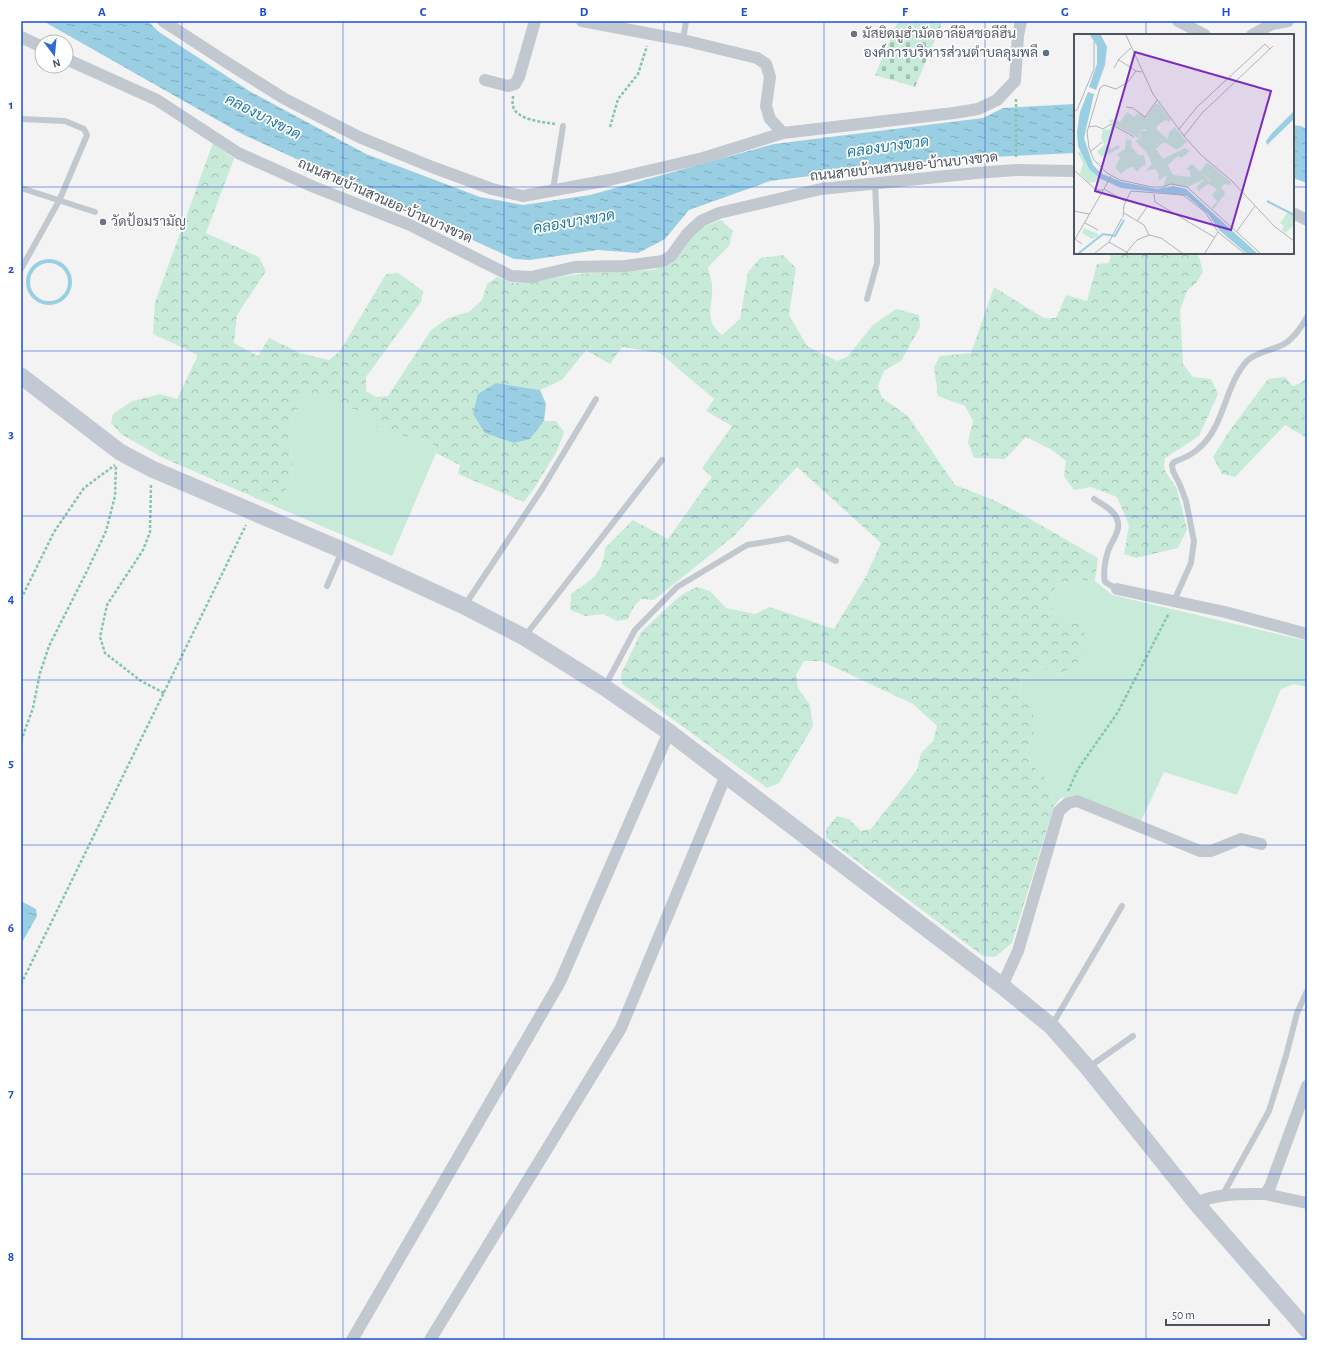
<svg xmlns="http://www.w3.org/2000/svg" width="1328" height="1361" font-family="'Alegreya Sans',Sarabun,sans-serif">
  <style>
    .green { fill: #c7ebd8 }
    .forest { fill: url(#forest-crowns) }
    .cemetery { fill: url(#cemetery-stones) }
    .water { fill: url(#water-ripples) }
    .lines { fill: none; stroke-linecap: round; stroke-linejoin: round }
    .stream { stroke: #9acee3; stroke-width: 4 }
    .path { stroke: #83c6aa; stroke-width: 2.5; stroke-dasharray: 3 2; stroke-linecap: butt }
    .lane { stroke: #c2c8cf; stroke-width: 6 }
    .street { stroke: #c2c8cf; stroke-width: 12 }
    .secondary { stroke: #c3c9d3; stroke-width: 17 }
    .grid { fill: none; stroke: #1d4ed8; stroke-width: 1; stroke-opacity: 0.55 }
    .worship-dot { fill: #6b7280; stroke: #fff; stroke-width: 1.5 }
    .service-dot { fill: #5c6f8a; stroke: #fff; stroke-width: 1.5 }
    .labels { text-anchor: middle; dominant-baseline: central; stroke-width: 3.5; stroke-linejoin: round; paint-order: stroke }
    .worship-label { font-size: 14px; fill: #5b616d; stroke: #fff; text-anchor: start }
    .service-label { font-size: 14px; fill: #4e5e75; stroke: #fff; text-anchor: end }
    .street-label { font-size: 14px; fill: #4c545e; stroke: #fff }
    .water-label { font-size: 15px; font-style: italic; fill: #1e7a9e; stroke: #fff }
    .inset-river { fill: none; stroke: #9acee3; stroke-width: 2 }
    .inset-road { fill: none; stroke: #b1b3b7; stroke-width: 1 }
    .view { fill: #7b2cbf; fill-opacity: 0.15; stroke: #7b2cbf; stroke-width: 2 }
    .inset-edge { fill: none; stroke: #4c545e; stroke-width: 2 }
    .neatline { fill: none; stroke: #1d4ed8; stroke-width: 1.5 }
    .grid-label { font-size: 13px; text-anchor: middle; font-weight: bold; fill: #1d4ed8 }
  </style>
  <defs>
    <pattern id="forest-crowns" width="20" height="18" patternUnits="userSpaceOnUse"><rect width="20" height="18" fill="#c7ebd8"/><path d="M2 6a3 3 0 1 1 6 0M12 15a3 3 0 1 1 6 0" fill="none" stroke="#a4c1b2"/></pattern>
    <pattern id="cemetery-stones" width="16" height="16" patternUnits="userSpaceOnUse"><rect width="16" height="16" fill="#c7ebd8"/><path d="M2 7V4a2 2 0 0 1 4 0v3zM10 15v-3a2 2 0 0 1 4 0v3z" fill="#a4c1b2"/></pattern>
    <pattern id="water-ripples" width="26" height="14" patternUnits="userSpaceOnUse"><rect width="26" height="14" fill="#9acee3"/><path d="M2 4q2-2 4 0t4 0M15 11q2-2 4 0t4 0" fill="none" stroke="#80aabb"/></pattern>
  </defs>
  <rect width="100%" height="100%" fill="#f4f3f3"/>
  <path class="green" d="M320 391 349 408 364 412 375 426 393 434 431 441 436 453 392 556 272 505 282 499 294 473 288 432 302 395Z
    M1078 580 1095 581 1112 595 1307 641V687L1294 684 1281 689 1237 795 1164 772 1141 821 1076 795 1061 798 1054 806 1049 782 1030 762 1027 750 1034 733 1019 695 1022 678 1038 667 1062 674 1078 623 1054 614 1050 598 1057 584Z"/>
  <path class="forest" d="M213 143 234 159 206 233 259 257 266 271 237 315 234 343 258 356 269 338 300 353 329 360 340 351 386 274 398 273 423 291 421 302 366 377V391L376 397 388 396 431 330 448 318 469 312 482 300 487 284 497 277 511 283 533 282 578 274 652 270 667 265 680 254 691 238 703 227 721 220 733 231 729 246 708 267C709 273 712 280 712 286 714 306 702 319 722 335L740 319 748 272 760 258 783 255 796 268 789 315 807 346 837 361 847 357 873 325 896 309 919 315 920 327 901 361 884 371 878 386 882 398 908 416 955 485 994 500 1025 516 1098 558 1095 581 1078 580 1057 584 1050 598 1054 614 1078 623 1086 636 1080 661 1062 674 1038 667 1022 678 1019 695 1033 711 1034 733 1027 750 1030 762 1049 782 1054 806 1012 943 995 957 983 956 826 838V829L837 816 849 819 861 831 871 829 917 770 921 753 933 741 937 726 913 704 821 661H804L796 675 798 688 810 705 813 726 779 783 767 788 649 702 622 684 621 674 641 632 681 595 697 587 710 591 726 608 755 614 770 607 834 629 865 578 881 543 797 467 735 535 654 600 641 599 634 606 628 619 617 621 604 614 586 616 570 610 571 594C591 580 603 575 605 548L633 520 668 539 712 477 702 468 732 426 706 411 714 399 660 353 622 347 610 364 586 350 562 380 540 390 496 383 485 433 514 442 530 439 544 421H556L564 432 556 453 533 490 524 502 458 474 460 465 436 453 431 441 393 434 375 426 364 412 349 408 320 392 302 395 288 432 294 473 282 499 272 505 161 457 121 434 111 423 113 414 132 401 160 394 177 399 198 355 153 334 155 302Z
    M1111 253H1198L1203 272 1197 282 1187 291 1180 310 1183 364 1193 377 1211 379 1218 394 1199 436 1165 458 1164 469 1177 489 1187 529 1178 548 1136 558 1124 554 1129 525 1117 497 1091 487 1074 490 1064 476 1066 461 1052 450 1026 437 1005 459 974 458 968 442 973 421 965 406 938 396 934 367 940 356 971 353 994 287 1044 318H1056L1066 295 1087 301 1097 264 1109 263Z
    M1307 376V438L1285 425 1235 477 1222 474 1213 457 1228 433 1268 379 1285 377 1293 386 1302 382Z"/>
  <path class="cemetery" d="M898 21H943L915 87 875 75Z"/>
  <path class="water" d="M43 21H148L159 32 251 92 366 154 480 197 523 205 590 195 774 144 983 118 1003 108 1075 104V153L948 159 770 181 689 210 665 239 638 253 598 250 530 260 514 259 242 134Z
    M1293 125 1301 126 1307 129V183L1293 178Z
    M496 383 540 390 546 404 544 421 530 439 514 443 485 433 473 414 478 394Z
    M21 901 36 909 37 916 21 944Z"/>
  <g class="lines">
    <path class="stream" d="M28 282a21 21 0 1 1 42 0a21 21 0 1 1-42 0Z"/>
    <path class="path" d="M513 96C513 99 512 103 513 106 516 120 543 122 555 124
      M1016 99V158
      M610 127 618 99 638 74 647 46
      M151 485 150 532 143 550 107 605 100 637 105 653 141 681 164 693
      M21 599 54 532 84 488 115 465
      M21 741 33 708 40 673 49 646 88 569 106 531 115 496 116 466
      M1068 791 1078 769 1118 712 1169 613
      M21 984 246 525"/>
    <path class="lane" d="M683 40 686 21
      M21 119 65 121 84 129 87 135 59 201 21 269
      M21 188 95 212
      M553 190 563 126
      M867 299 877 263V227L875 184
      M1094 499C1102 504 1114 510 1117 519 1122 530 1111 542 1108 551 1105 561 1103 572 1105 582L1117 589
      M327 586 342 551
      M1174 601 1191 563 1194 541 1186 501 1180 485 1173 471 1172 465 1174 462C1182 459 1192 455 1198 449 1225 427 1224 386 1247 361 1254 353 1271 350 1280 346 1291 342 1302 327 1307 317
      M465 605 542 489 596 399
      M525 636 662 460
      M605 686 635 630 677 587 747 545 789 538 836 561
      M1052 1025 1122 906
      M1089 1067 1133 1036
      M1222 1196 1269 1111 1286 1056 1297 1013 1307 991"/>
    <path class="street" d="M163 21 226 62 285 99 359 137 432 167 492 189 523 196 609 180 703 158 783 133 954 113 978 109 997 100 1015 81 1018 36 1021 21
      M582 21 683 40 757 58 766 64 770 77 766 106 770 119 783 133
      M1178 21 1205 35
      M1252 35 1272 24 1288 21
      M21 37 42 47
      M66 59 157 100 238 153 314 187 410 225 511 276 531 277 575 267 625 266 663 261 671 256 687 234 701 221 719 213 821 189 976 173 1016 170 1075 171
      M485 80 508 86 515 84 519 77 535 21
      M1293 213 1307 220
      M1117 589 1225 612 1307 634
      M1002 986 1018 951 1059 811 1068 803 1077 801 1200 851H1211L1241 839 1261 844
      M1265 1194 1307 1203
      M1196 1203C1219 1193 1241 1194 1265 1194L1270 1187 1307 1086
      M352 1340 560 982 669 732
      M430 1340 621 1028 726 775"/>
    <path class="secondary" d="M21 376 120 452 152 469 342 550 464 606 524 637 604 687 669 732 1002 986 1051 1026 1088 1068 1196 1203 1307 1330"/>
  </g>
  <path class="grid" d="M182 21V1340M343 21V1340M504 21V1340M664 21V1340M824 21V1340M985 21V1340M1146 21V35M21 187H1075M1293 187H1307M1146 253V1340M21 351H1307M21 516H1307M21 680H1307M21 845H1307M21 1010H1307M21 1174H1307"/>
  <g class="worship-dot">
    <circle cx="854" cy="34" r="4"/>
    <circle cx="103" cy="222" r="4"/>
  </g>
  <circle class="service-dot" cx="1046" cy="53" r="4"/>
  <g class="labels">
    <g class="worship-label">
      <text x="862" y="34">มัสยิดมูฮำมัดอาลียิสซอลีฮีน</text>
      <text x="111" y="222">วัดป้อมรามัญ</text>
    </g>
    <g class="service-label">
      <text x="1038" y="53">องค์การบริหารส่วนตำบลลุมพลี</text>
    </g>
    <g class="street-label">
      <text transform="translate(904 167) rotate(-6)">ถนนสายบ้านสวนยอ-บ้านบางขวด</text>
      <text transform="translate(385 201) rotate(24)">ถนนสายบ้านสวนยอ-บ้านบางขวด</text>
    </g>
    <g class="water-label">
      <text transform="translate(263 117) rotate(27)">คลองบางขวด</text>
      <text transform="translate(888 147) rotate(-8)">คลองบางขวด</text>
      <text transform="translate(574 222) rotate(-10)">คลองบางขวด</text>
    </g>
  </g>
  <g transform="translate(1074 34)">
    <rect width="220" height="220" fill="#f4f3f3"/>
    <path d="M53 78 60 83 64 79 72 83 73 95 65 97 66 105 34 87 38 85 46 88ZM133 128 144 137 138 147 126 138ZM10 194 24 200V202L18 205 8 199Z" fill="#c7ebd8"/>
    <path d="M84 69 97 86 95 88 92 86 85 90 82 94 84 97 94 105 95 98 101 93 113 108 103 116 90 108 82 115 89 125 111 114 116 117 107 124 104 122 94 131 99 141 117 143 115 136 112 135 118 130 136 147 144 137 157 148V151L150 150 147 154 151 158 150 161 139 176 138 173 143 167 138 161 143 155 134 150 125 157 122 154 130 145 114 153 98 150 89 153 93 141 84 147 85 141 82 135 72 137 78 130 73 119 61 107 67 104 65 97H72V83L81 70ZM36 91 41 95 32 110 37 115 44 111 46 114 28 123 23 118 30 111 27 103 29 96 36 95ZM52 105 58 107 57 112 64 121H70L72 131 68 132 63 138 59 133 54 134 47 140 41 133 46 124 43 120 51 115ZM6 117 15 135 25 143 21 148 15 149 6 140 9 129 4 119ZM213 179 220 182V191L211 199 208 196 210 192 206 189Z" fill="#c7ebd8"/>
    <path d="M16 1H27L33 13 31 31 22 56 15 53 23 30V12ZM14 58 20 60 10 104 19 131 28 140 48 148 83 155 99 152 112 155 183 219H172L145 196 134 180 113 162 47 154 27 145 15 135 4 112 3 98 6 78ZM220 77V85L193 111 192 107 198 99Z" fill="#9acee3"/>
    <path class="inset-river" d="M193 167 220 181M5 219 29 200 41 202 50 186"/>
    <path class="inset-road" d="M52 1 79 60 110 102 127 121 158 147 200 192 220 207M45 26 62 37M40 34 45 25 58 13M68 38 62 37 54 48 42 55 30 51 26 54 13 98 15 114 20 126 33 139 46 146 78 153H89L97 150 113 153 186 219M52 73 59 74 71 83 83 66M0 77 3 76 20 35V8M14 93 22 92 29 95 37 90 60 103M105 95 123 73 191 10 196 15M110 102 128 79 199 12M16 118 28 108M0 136 22 156H29M37 142 30 155 51 167M80 160 81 168 140 203M0 177 15 180M50 179 70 191 75 201M49 183 50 171 57 157 109 161 131 178 144 198 170 219M63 187 73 173M11 189 24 196M163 197 181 172M35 208 54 219M8 210 1 205 30 155M21 219 35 208 48 184M52 219 63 206 75 201 87 204 108 219M131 219 144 198"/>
    <path class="view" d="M61 18 197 57 157 196 21 157Z"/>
    <rect width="220" height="220" class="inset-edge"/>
  </g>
  <rect width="1328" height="1361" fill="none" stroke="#ffffff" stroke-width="44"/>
  <g transform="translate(54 54) rotate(164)"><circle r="19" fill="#ffffff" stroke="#b7bbbf"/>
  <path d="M0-3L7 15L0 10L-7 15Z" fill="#316ad0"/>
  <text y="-6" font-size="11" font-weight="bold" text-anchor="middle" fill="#4c545e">N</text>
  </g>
  <path d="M1166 1319v6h103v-6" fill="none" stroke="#4c545e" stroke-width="2"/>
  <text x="1172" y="1319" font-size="12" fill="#4c545e" stroke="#ffffff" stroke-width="3" paint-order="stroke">50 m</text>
  <rect x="22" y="22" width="1284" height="1317" class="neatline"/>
  <g class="grid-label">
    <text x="102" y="16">A</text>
    <text x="263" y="16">B</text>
    <text x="423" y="16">C</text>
    <text x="584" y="16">D</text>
    <text x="744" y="16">E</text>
    <text x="905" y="16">F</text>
    <text x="1065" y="16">G</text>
    <text x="1226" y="16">H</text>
    <text x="11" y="109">1</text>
    <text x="11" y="273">2</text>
    <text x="11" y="438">3</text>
    <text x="11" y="603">4</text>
    <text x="11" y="767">5</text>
    <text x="11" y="932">6</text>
    <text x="11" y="1097">7</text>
    <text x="11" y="1261">8</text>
  </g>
</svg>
